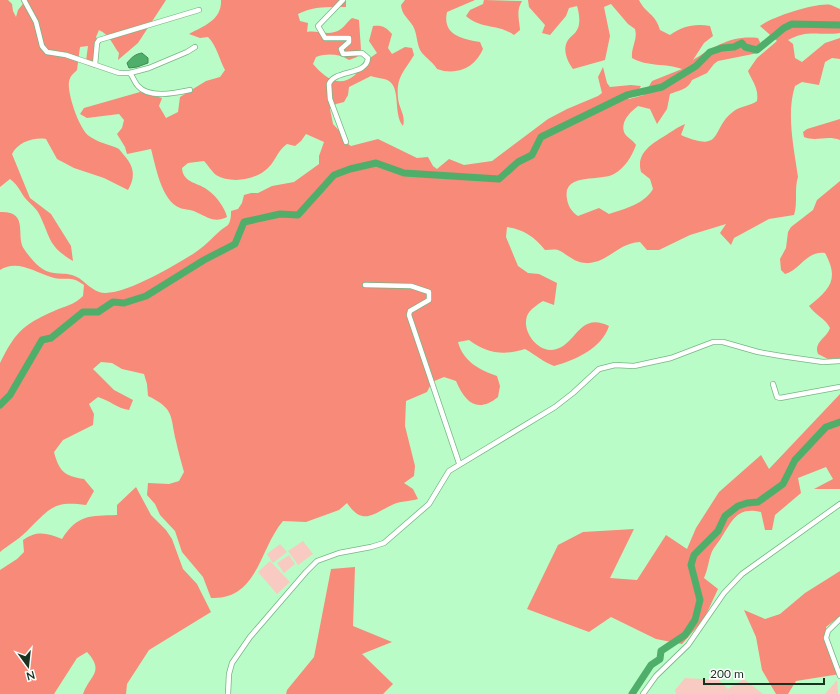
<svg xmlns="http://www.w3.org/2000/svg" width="840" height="694" font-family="Lato,sans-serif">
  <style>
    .green { fill: #f9cac1 }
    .forest { fill: #f78a78 }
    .water { fill: #4faf6a; stroke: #3e8a54 }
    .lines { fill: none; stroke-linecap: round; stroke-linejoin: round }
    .river { stroke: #4faf6a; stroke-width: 7 }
    .minor-casing { stroke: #76b684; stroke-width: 6 }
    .minor { stroke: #fff; stroke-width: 4.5 }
  </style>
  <rect width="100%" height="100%" fill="#bafcc7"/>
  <path class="green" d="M303 541 313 554 298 565 288 551Z
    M280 544 287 552 273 563 267 554Z
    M289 555 295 564 284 573 277 563Z
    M270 561 290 582 277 594 258 572Z
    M685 678 719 680 728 689 744 679 763 694H676L675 690Z
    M837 680 838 694H825Z"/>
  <path class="forest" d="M0 0H8L12 4 13 11 16 17 18 10 26 0H166L138 43 118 60 119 53C112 44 110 35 99 30L96 37 99 44 91 67 86 61 88 46 80 47 77 70C73 74 70 76 69 82 67 93 79 129 89 136 97 142 107 144 117 148 120 149 121 152 123 154 134 166 136 176 128 190L104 178 74 168 57 159 46 139C34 137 18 142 12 154L30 198 51 214 71 246 73 261C46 245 51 236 38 212 35 207 29 203 25 198 20 191 18 185 10 179L0 187Z
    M221 0H346V7C329 7 313 6 298 14L300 21 308 23 307 32C318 30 330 37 341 29 345 26 348 21 352 18L359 20 361 50 357 57 349 60C339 54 328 53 316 57L313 64C324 77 339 89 355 75 359 71 361 66 365 62 368 59 373 56 377 53L369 41 373 26C382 25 386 27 392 34L388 48 392 54 405 47 412 48 414 55C405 71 396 76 398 98 399 109 406 115 403 126 393 114 401 89 389 81 385 78 376 78 371 76L349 87 348 95 344 102 336 104 330 109 333 124 343 135 345 142 351 146 378 139 417 158 428 157 433 166 437 169 449 159 464 165 492 161 548 119 567 109 598 96 602 93 598 77 603 67 607 83 610 87 631 85 641 86 638 91 627 95 629 99 644 95 652 81 682 69C666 63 647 67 632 58 631 47 638 39 635 29L628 24 611 4 604 7 610 36 605 60 573 69C567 61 562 49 568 40 571 36 575 34 577 30 581 24 579 12 577 6L569 8 566 16 550 35 542 33 545 25 529 7 528 0H639C645 13 656 14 660 30L670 35C682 26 695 23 710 26L713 36 704 43 693 60C714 47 731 35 758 38L760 42 758 53 718 61 714 64 707 73 692 80C688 90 679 90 670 94L667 109 657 124 650 109 638 106C630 112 619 123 625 134 628 138 633 140 636 145 632 156 625 168 614 174 600 182 562 172 567 199 568 206 572 212 578 216L599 208 609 214C625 209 644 204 653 189L650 179 641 172C636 154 650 145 663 137 671 132 676 128 685 124L681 135C725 154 710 128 734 111 741 106 750 106 757 101 759 88 752 81 748 71L757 58 777 41 760 26C772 17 817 2 831 5 834 6 837 8 840 9V33C819 36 808 29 788 40L793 44 795 58 802 62 825 43 840 38V59L832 58 825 62 819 85 802 82 795 86C786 114 794 148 798 177 794 189 798 202 794 215L769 219 734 238 731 245 720 233 726 224 690 235 659 250H647L640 242C618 243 610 261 589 263 575 264 569 255 558 250 554 249 549 250 545 250 535 237 523 229 507 227L506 237 518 266 528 273 539 274 557 283 554 305 543 301C537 305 530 309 527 316 522 330 535 349 550 350 576 350 577 310 609 326 602 348 576 360 554 366 543 362 536 355 525 349 504 356 486 353 469 340L458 342C463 361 479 370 497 376L500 386 498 397C477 414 465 402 456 381L444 377 432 382 427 392 406 401 405 426 415 466 414 476 404 483 413 489 418 499C411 501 401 501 394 504 374 513 363 527 347 503L339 510 306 522 283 521C259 549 258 600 211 598L203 577 182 552 175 531 160 515 155 504 147 495 148 483 169 484 179 481 184 472C181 461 178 451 176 441 170 416 175 409 148 396L147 384 144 374 122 369 112 363 101 362 93 369 114 390 133 400 129 410C116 408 111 401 98 397L89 404 94 414 93 425 63 440 54 452C59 471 64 476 84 479L94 491 86 505C55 501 51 507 30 528 21 538 10 544 0 552V363C15 333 22 325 54 311 65 306 74 305 83 296L84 285C69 274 66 282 51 277 35 272 17 259 0 270V212C30 211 15 236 24 249 31 259 41 272 54 273 60 274 65 273 72 275 83 278 88 288 99 292 119 299 175 265 193 254 204 247 211 239 221 230 223 228 226 227 228 225 231 221 231 215 231 211L238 209 242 203 244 195 251 193H258L272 186 294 182 319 164V156L324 142 306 134 301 141 295 146 287 144C278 150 276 160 268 168 256 180 231 184 216 175 212 172 208 165 204 161L188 163 182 168C183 184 199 182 209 191 217 197 225 208 227 217 215 223 209 218 198 213 191 209 186 210 180 208 161 200 156 167 151 149L127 154 125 147 117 134 122 128 124 120 119 114 87 118 80 114 84 108 140 92 162 98 159 106 166 118 178 112 180 97 206 81 220 77 225 70C219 59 217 46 208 37L200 38 189 34C204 26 222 20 221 0Z
    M405 0H475L447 12C442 34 461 39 480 42L483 49C475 68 456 76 437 69 433 62 427 59 422 53 416 45 418 35 413 26 408 18 402 15 401 5Z
    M484 0 522 1C516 11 519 18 520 30L514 35C499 24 480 29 466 16L470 10 483 4Z
    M840 119V140C827 135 816 142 804 137L803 132 807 129Z
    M840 181V358L828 359 818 354C813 342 827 338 830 328 825 318 815 315 809 306 829 290 840 280 825 253 807 250 800 270 785 274L781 270 780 259 786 248 788 232 791 227 813 210 817 200Z
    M840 394V489H814L833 479 826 467 798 478 801 493 775 515 772 530H765L761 512C737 506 732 521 721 538 718 543 713 548 711 554 708 563 708 569 704 578L718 589 704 619 682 644 656 639 611 617 589 632 527 609 558 545 583 532 634 529 610 578 637 580 666 535 687 549 696 528 719 492 761 455 769 469Z
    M136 487 151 515 166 530 172 539 183 569 197 584 211 612 149 650 127 684 126 694H83C90 675 105 672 87 652L77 658 54 694H0V570L17 559 24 552 23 540C37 530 47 533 62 539 78 514 90 516 117 515V505Z
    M355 567 353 626 392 642 362 654 393 684 383 694H286L287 690 314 657 331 569Z
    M840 571V616L826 627C828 644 836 658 840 674L796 681 788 694H776L762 670 756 637 744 610 765 619 780 614 805 593Z"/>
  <path class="water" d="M142 53 148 58V63L137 67 129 68 127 63C131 58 135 54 142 53Z"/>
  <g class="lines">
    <path class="river" d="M0 405 10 395 42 340 51 338 83 312H98L113 302 124 303 146 296 204 260 235 244 244 222 280 214 298 215 334 175 350 169 376 163 404 173 499 179 518 162 532 155 541 137 627 95 662 87 696 66 710 52 722 48 734 47 742 43 745 47 757 50 784 28 792 24 840 25
      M632 694 651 665 660 659 661 651 685 635 695 620 700 600 691 565 694 555 718 531 725 516 738 506 747 503 758 502 783 484 795 460 826 427 840 422"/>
    <defs>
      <path id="minor" d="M24 0 36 22 42 46 47 52 66 55 119 73H130L149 68 187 52 195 47
        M343 0 318 26 325 38H349V42L341 49 343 54 362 53 368 58C367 76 335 69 329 84L330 99 346 142
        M95 65 97 43 99 40 199 10
        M130 73C133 77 135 83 138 86 149 99 176 93 190 90
        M365 285 411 286 429 292V300L410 311 409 315 459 463
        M773 384 777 397 780 398 840 387
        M840 619 828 631 826 638 840 676
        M228 694 229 674 232 663 250 637 306 572 317 561 339 553 371 547 384 543 429 504 449 471 555 407 573 393 599 369 615 365 634 366 671 358 713 342H723L758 352 781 356 823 362 840 361
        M643 694 656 676 688 645 724 593 742 574 840 504"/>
    </defs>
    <use href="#minor" class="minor-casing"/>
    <use href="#minor" class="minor"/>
  </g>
  <g transform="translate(28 666) rotate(165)" stroke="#ffffff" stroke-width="3" paint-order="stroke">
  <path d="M0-3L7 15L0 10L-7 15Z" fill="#18321f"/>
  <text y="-6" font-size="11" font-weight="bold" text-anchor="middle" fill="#18321f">N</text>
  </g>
  <path d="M704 678v6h120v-6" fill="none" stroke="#18321f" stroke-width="2"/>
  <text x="710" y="678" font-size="12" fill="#18321f" stroke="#ffffff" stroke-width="3" paint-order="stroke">200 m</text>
</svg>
